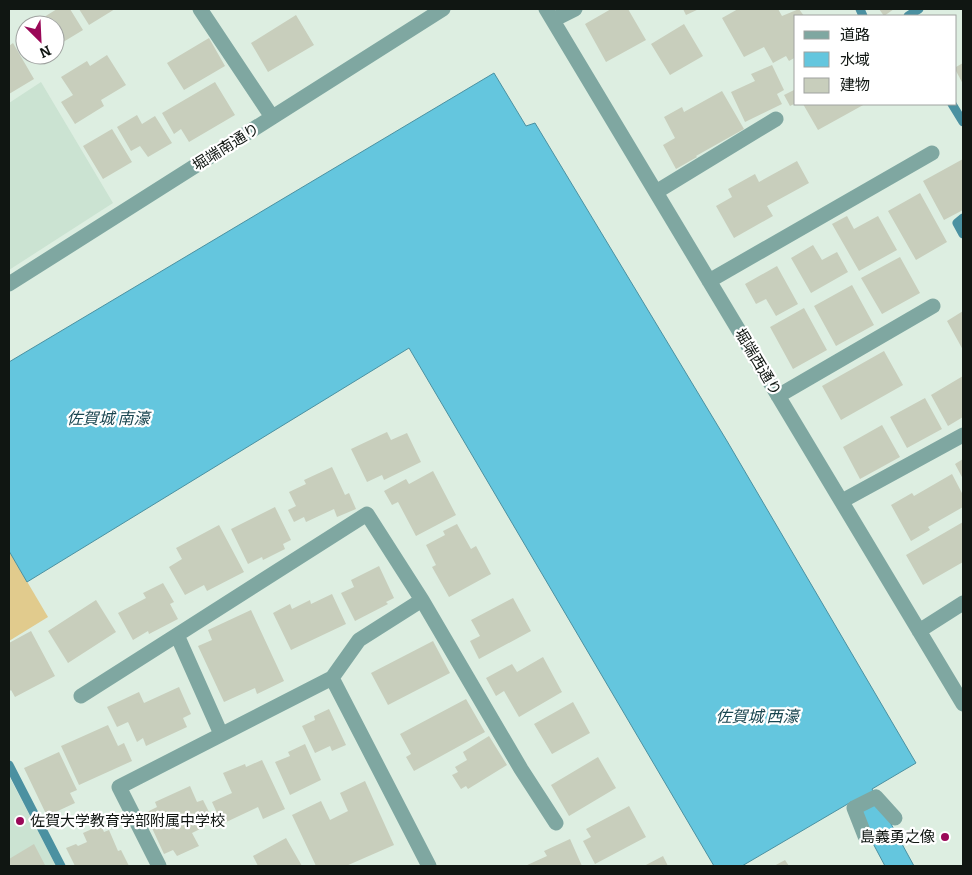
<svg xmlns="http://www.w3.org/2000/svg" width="972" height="875" font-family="Bitter,'Noto Sans JP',serif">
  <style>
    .built { fill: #cbe3d2 }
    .green { fill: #e1cb8d }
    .water { fill: #64c6de; stroke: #4b91a1 }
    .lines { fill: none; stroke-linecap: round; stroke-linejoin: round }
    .stream { stroke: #4b91a1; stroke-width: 9 }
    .building { fill: #c8cebc }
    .minor { stroke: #7fa7a1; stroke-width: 15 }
    .poi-dot { fill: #9a0858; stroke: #fff; stroke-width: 2 }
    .labels { text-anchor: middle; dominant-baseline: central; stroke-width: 4.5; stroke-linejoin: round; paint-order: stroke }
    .street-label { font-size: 15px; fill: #101612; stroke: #fff }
    .poi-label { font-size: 15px; fill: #101612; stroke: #fff; text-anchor: start }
    .water-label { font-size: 16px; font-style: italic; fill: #18444f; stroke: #fff }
  </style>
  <rect width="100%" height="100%" fill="#ddeee1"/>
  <path class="built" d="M41 82 113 203 9 270V103Z
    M9 776 56 866H9Z"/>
  <path class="green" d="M9 551 48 617 9 641Z"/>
  <path class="water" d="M494 73 526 126 535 123 727 441 916 763 872 789 914 866H885L851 802 742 866H714L409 348 27 582 9 551V362Z"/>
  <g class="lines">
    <path class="stream" d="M860 9 863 16
      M908 16 919 9
      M952 104 963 122
      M963 218 957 223 963 234
      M9 765 61 866"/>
  </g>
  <path class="building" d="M57 9H70L83 30 55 47V25H38L36 22Z
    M79 9H115L89 25Z
    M611 9H628L646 40 606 62 585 24Z
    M683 9H699L686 15Z
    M738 9H778L782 16 799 9 804 16H796V57L789 61 786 56 773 63 764 47 744 57 722 18Z
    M879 9H894L884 16Z
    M296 15 314 45 268 72 251 43Z
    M684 24 703 56 670 75 651 44Z
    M209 38 225 66 184 90 167 63Z
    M13 43 34 79 9 94V46Z
    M107 55 126 85 101 100 104 106 75 124 61 102 73 95 61 77 87 61 90 66Z
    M963 63V84L956 71V67Z
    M772 65 784 90 777 94 782 104 745 122 731 92 755 81 751 74Z
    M215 82 235 115 189 142 181 129 174 134 162 113Z
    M796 89V103L790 106 784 95Z
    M722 91 744 129 696 156 697 157 676 169 663 145 675 138 664 117 682 107 684 112Z
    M803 104H865L818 130Z
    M137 115 142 124 155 116 172 143 148 157 140 146 131 151 117 127Z
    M112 129 132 162 103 179 83 146Z
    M963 159V210L944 220 923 181Z
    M797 161 809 183 767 206 773 216 734 238 716 206 732 197 728 189 755 174 759 182Z
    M920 193 947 242 916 260 888 211Z
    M847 216 854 229 878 216 897 250 859 271 832 224Z
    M813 245 822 260 837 252 848 272 811 293 791 258Z
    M900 257 920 293 882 314 861 278Z
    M777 266 798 304 776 316 766 299 756 304 745 284Z
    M852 285 874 325 836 346 814 306Z
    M804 308 827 350 793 369 770 327Z
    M963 311V350L947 321Z
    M884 351 903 385 841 420 822 386Z
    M963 376V417L948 426 931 395Z
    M925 398 942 429 907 448 890 417Z
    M882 425 900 457 860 479 843 447Z
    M387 432 391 440 407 433 421 462 384 480 382 475 367 482 351 449Z
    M963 459V479L955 464Z
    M332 467 345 495 349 493 356 509 337 517 334 509 306 522 304 517 294 522 288 510 296 506 289 492 306 484 304 480Z
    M433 471 456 515 416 536 398 502 392 505 384 491 406 479 409 484Z
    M952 474 963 495V507L928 527 930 530 911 541 891 505 912 493 914 496Z
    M275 507 291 540 283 544 285 549 263 560 262 557 248 564 231 529Z
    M963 522V562L923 585 906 555Z
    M457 524 471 549 476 546 491 574 449 597 432 567 436 565 426 545 445 535 443 531Z
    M219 525 244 572 207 591 204 585 185 595 169 567 182 559 176 548Z
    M379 566 394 598 386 602 388 604 355 621 341 593 354 587 351 580Z
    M163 583 174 602 170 604 178 619 149 634 148 631 133 640 118 613 146 598 143 593Z
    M332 594 346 624 291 650 273 613 290 604 292 609 310 600 311 604Z
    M513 598 531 631 479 659 470 641 480 636 471 620Z
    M96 600 116 632 68 663 48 631Z
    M251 610 284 681 257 694 255 688 224 702 198 646 212 640 208 630Z
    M31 631 55 676 15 697 11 690 9 692V643Z
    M433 641 450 673 388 705 371 673Z
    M543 657 562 692 519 717 504 691 496 696 486 678 512 664 517 672Z
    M179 687 191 714 183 718 187 727 146 746 143 738 137 742 128 722 117 727 107 707 139 692 144 703Z
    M466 699 485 732 414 771 406 757 411 754 400 734Z
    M573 702 590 733 552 754 534 724Z
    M329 709 346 745 332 751 330 746 315 753 302 726 315 720 314 716Z
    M108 725 118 746 124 743 132 761 79 785 61 746Z
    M489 736 507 765 468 789 466 786 461 789 452 775 458 772 455 767 467 760 463 752Z
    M305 744 321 780 290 795 275 762 290 756 288 752Z
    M59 752 77 790 70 793 75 803 47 816 24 768Z
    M598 757 616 788 569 816 551 785Z
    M262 760 285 809 263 819 258 807 222 824 212 802 232 793 223 773 245 764 246 767Z
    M365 781 394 845 346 866H316L292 815 321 801 330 820 348 811 340 793Z
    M190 786 197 802 203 800 214 822 192 833 199 846 177 856 173 850 164 854 145 813 157 807 155 802Z
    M629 806 646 837 595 864 583 841 591 837 586 829Z
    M101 825 104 832 109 830 118 851 121 850 129 866H75L66 848 76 844 78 846 87 842 83 833Z
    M286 838 302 866H258L253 856Z
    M570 839 582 866H525L547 856 544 851Z
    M34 844 45 865 43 866H9V859Z
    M663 856 668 866H644Z
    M785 860 789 866H774Z"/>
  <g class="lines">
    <path class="minor" d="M200 9 272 117
      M546 9 963 704
      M553 20 575 9
      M656 192 776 119
      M709 281 932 153
      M9 284 443 9
      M778 396 933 306
      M842 501 963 435
      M422 600 521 769 556 823
      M919 631 963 603
      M81 696 177 635
      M221 734 177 635 367 514 422 600 359 640 332 678
      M865 836 854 808 876 797 895 818
      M159 866 119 787 332 678 429 866"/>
  </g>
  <g class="poi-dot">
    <circle cx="20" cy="821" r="5"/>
    <circle cx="945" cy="837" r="5"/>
  </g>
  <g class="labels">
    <g class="street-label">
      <text transform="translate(226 147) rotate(-32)">堀端南通り</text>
      <text transform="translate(758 362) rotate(59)">堀端西通り</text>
    </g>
    <g class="poi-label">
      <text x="30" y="821">佐賀大学教育学部附属中学校</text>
      <text x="935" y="837" text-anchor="end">島義勇之像</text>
    </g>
    <g class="water-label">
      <text x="108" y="418">佐賀城 南濠</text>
      <text x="757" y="716">佐賀城 西濠</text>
    </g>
  </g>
  <rect width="972" height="875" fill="none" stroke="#101612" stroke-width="20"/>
  <rect x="794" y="15" width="162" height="90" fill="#ffffff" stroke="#9fa2a0"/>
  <rect x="804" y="31" width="25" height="8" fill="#7fa7a1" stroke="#9fa2a0"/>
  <text x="840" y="40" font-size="15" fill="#101612">道路</text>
  <rect x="804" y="52" width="25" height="15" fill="#64c6de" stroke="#9fa2a0"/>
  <text x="840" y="65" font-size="15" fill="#101612">水域</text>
  <rect x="804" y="78" width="25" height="15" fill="#c8cebc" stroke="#9fa2a0"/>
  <text x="840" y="90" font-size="15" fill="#101612">建物</text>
  <g transform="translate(40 40) rotate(156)"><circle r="24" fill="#ffffff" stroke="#9fa2a0"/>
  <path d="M0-4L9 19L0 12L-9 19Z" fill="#9a0858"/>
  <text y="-8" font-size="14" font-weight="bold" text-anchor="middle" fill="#101612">N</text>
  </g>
</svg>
